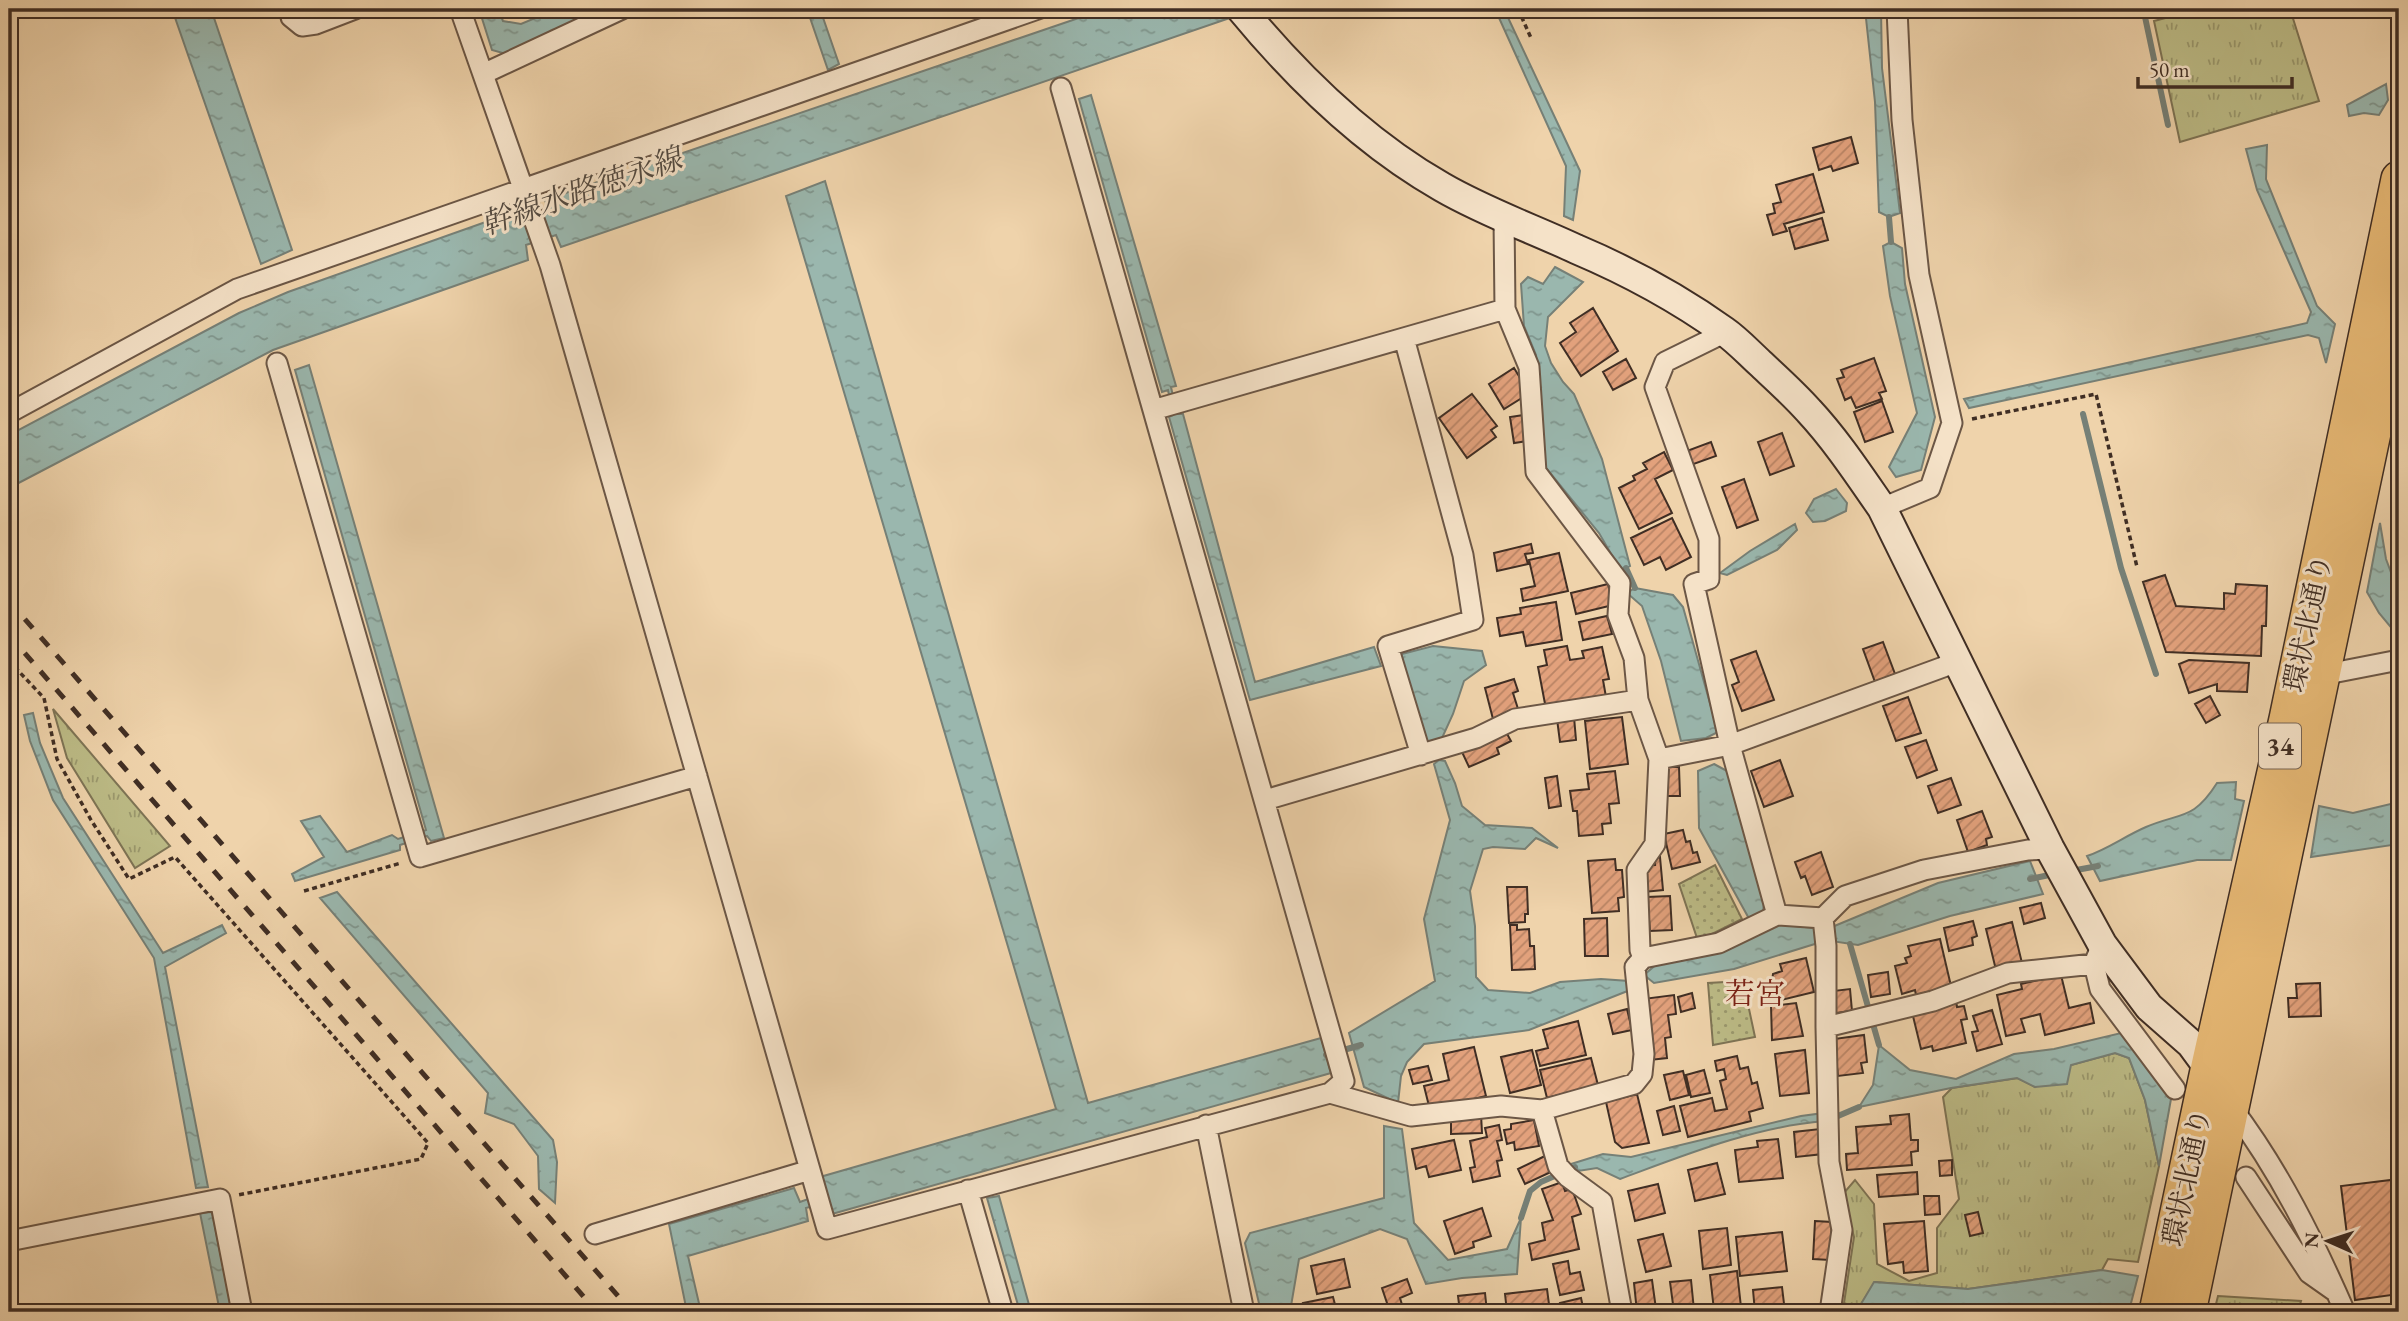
<svg xmlns="http://www.w3.org/2000/svg" width="2408" height="1321" font-family="'EB Garamond','Noto Serif JP',serif">
  <style>
    .grass { fill: url(#grass-tufts); stroke: #7e7455; stroke-width: 2 }
    .garden { fill: url(#garden-dots); stroke: #7e7455; stroke-width: 2 }
    .water { fill: url(#water-ripples); stroke: #768077; stroke-width: 2 }
    .lines { fill: none; stroke-linecap: round; stroke-linejoin: round }
    .stream { stroke: #768077; stroke-width: 6 }
    .building { fill: url(#building-hatch); stroke: #402e24; stroke-width: 2 }
    .street-casing { stroke: #6c5746; stroke-width: 23 }
    .secondary-casing { stroke: #402e24; stroke-width: 32 }
    .highway-casing { stroke: #402e24; stroke-width: 38 }
    .path { stroke: #402e24; stroke-width: 3.5; stroke-dasharray: 5 3.5; stroke-linecap: butt }
    .street { stroke: #f5e2c8; stroke-width: 19 }
    .secondary { stroke: #f5e2c8; stroke-width: 28 }
    .highway { stroke: #e8ba76; stroke-width: 35 }
    .rail { stroke: #402e24; stroke-width: 5; stroke-dasharray: 12 12; stroke-linecap: butt }
    .labels { text-anchor: middle; dominant-baseline: central; stroke-width: 6; stroke-linejoin: round; paint-order: stroke }
    .shield { fill: #f5e2c8; stroke: #766455; stroke-width: 2 }
    .shield-label { font-size: 26px; font-weight: bold; fill: #402e24 }
    .street-label { font-size: 28px; fill: #402e24; stroke: #f5e2c8 }
    .water-label { font-size: 30px; font-style: italic; fill: #524940; stroke: #f5e2c8 }
    .neighbourhood-label { font-size: 30px; fill: #7a1f14; stroke: #f5e2c8 }
  </style>
  <defs>
    <pattern id="grass-tufts" width="24" height="20" patternUnits="userSpaceOnUse" patternTransform="scale(1.75)"><rect width="24" height="20" fill="#bcbb86"/><path d="M3 7l-1-3M5 7V3M7 7l1-3M15 17l-1-3M17 17v-4M19 17l1-3" fill="none" stroke="#9a986d"/></pattern>
    <pattern id="garden-dots" width="8" height="8" patternUnits="userSpaceOnUse" patternTransform="scale(1.75)"><rect width="8" height="8" fill="#bcbb86"/><path d="M2 2h.1M6 6h.1" fill="none" stroke="#9a986d" stroke-width="1.8" stroke-linecap="round"/></pattern>
    <pattern id="water-ripples" width="26" height="14" patternUnits="userSpaceOnUse" patternTransform="scale(1.75)"><rect width="26" height="14" fill="#9ab7ae"/><path d="M2 4q2-2 4 0t4 0M15 11q2-2 4 0t4 0" fill="none" stroke="#7f958d"/></pattern>
    <pattern id="building-hatch" width="6" height="6" patternUnits="userSpaceOnUse" patternTransform="scale(1.75)"><rect width="6" height="6" fill="#e2a17c"/><path d="M-1 1l2-2M0 6l6-6M5 7l2-2" fill="none" stroke="#b98465"/></pattern>
  </defs>
  <rect width="100%" height="100%" fill="#efd3ab"/>
  <filter id="stains"><feTurbulence type="fractalNoise" baseFrequency=".00286" numOctaves="4"/><feColorMatrix values="0 0 0 0 .2 0 0 0 0 .09 0 0 0 0 .02 0 0 0 .5 -.17"/></filter>
  <radialGradient id="worn" r=".72"><stop offset=".6" stop-color="#630" stop-opacity="0"/><stop offset="1" stop-color="#630" stop-opacity=".3"/></radialGradient>
  <path class="grass" d="M2200 9H2290L2319 101 2180 142 2154 21Z
    M53 709 170 846 135 868 67 758Z
    M2115 1053 2129 1058 2145 1100 2159 1166 2138 1262 2108 1259 2102 1270 1968 1289 1875 1282 1858 1309 1844 1303 1854 1237 1843 1194 1855 1180 1874 1204 1877 1264 1909 1281 1937 1273V1228L1959 1199 1943 1097 1952 1088 2018 1078 2035 1087 2071 1065Z
    M2218 1296 2301 1301 2298 1312H2214Z"/>
  <path class="garden" d="M1715 865 1742 919 1698 941 1679 884Z
    M1743 981 1755 1037 1713 1045 1708 983Z"/>
  <path class="water" d="M172 9H211L292 250 261 264Z
    M479 9H498L503 21 521 24 557 9H603L506 54 492 50Z
    M807 9H820L839 64 828 70Z
    M1105 9H1256L561 247 556 235 526 245 528 260 273 350 9 488V435L239 313 288 292 511 213 518 223 549 212 545 200Z
    M1495 9H1504L1580 171 1573 220 1564 216 1566 166Z
    M1865 9H1881L1882 68 1900 213 1889 217 1879 212 1875 102Z
    M2386 84 2388 100 2379 115 2364 113 2349 116 2347 105Z
    M1091 95 1176 386 1171 387 1177 414H1183L1255 682 1374 647 1381 666 1250 700 1169 417 1173 415 1168 390 1162 392 1079 99Z
    M2267 145 2266 179 2317 306 2335 324 2326 363 2319 338 2308 335 1969 408 1964 399 2307 323 2311 312 2257 190 2246 149Z
    M825 181 1088 1103 1321 1038 1331 1073 832 1214 828 1202 806 1208 808 1221 688 1256 701 1312H687L669 1224 794 1188 800 1202 825 1193 820 1177 1056 1109 786 196Z
    M1891 242 1902 248 1905 284 1935 417 1921 470 1896 477 1889 467 1917 413 1890 296 1883 246Z
    M1555 267 1583 282 1548 317 1545 346 1551 363 1563 382 1574 394 1602 459 1630 566 1621 571 1599 533 1542 463 1541 408 1536 355 1524 326 1521 284 1528 277 1543 284Z
    M309 365 444 838 431 841 427 836 400 845V850L295 881 292 874 324 857 301 821 320 816 347 852 392 835 398 839 426 830 295 370Z
    M1836 489 1847 503 1846 511 1825 521 1813 522 1806 513 1814 499Z
    M2380 523 2386 559 2399 594V637L2379 613 2367 592Z
    M1795 524 1797 530 1777 550 1727 575 1720 573 1750 551Z
    M1635 588 1673 595 1683 607 1718 732 1706 738 1681 741 1661 661 1642 606 1627 593Z
    M1433 646 1482 651 1486 665 1464 681 1453 714 1442 738 1434 742 1423 741 1400 659 1402 654Z
    M33 713 40 743 63 798 163 953 222 925 226 933 165 967 208 1187 196 1188 154 958 53 800 30 741 24 715Z
    M1439 760 1445 761 1455 783 1462 806 1485 825 1532 828 1558 848 1536 838 1525 849 1493 847 1483 849 1470 891 1475 926 1476 977 1488 990 1530 993 1560 982 1601 979 1629 981 1630 990 1529 1030 1424 1044 1407 1062 1401 1076 1398 1103 1364 1087 1349 1033 1435 981 1424 919 1450 820 1434 764Z
    M1714 764 1727 771 1764 904 1762 918 1752 924 1699 828 1698 771Z
    M2236 782 2235 799 2244 801 2231 860H2197L2100 881 2087 856C2108 849 2125 836 2146 827 2181 812 2193 821 2217 783Z
    M2399 802V844L2311 857 2319 806 2353 813Z
    M2030 861 2043 894 1950 916 1858 945 1831 941 1832 927 1938 883Z
    M337 892 553 1140 557 1162 555 1203 539 1189 538 1156 514 1124 485 1113 488 1093 320 898Z
    M1772 924 1815 928 1818 943 1734 969 1654 983 1644 975 1658 963Z
    M2121 1033 2171 1099 2159 1166 2145 1100 2129 1058 2115 1053 2071 1065 2067 1084 2035 1087 2017 1078 1951 1088 1859 1107 1873 1085 1879 1045 1910 1070 1956 1079 2014 1054 2054 1049Z
    M1824 1113V1121C1754 1127 1685 1155 1620 1179L1597 1168 1578 1171 1571 1164 1603 1154 1631 1157 1801 1116Z
    M1384 1126 1402 1129 1414 1223 1448 1260 1507 1249 1521 1218 1517 1274 1462 1278 1426 1284 1407 1239 1380 1229 1299 1259 1290 1312H1261L1245 1243 1250 1233 1384 1198Z
    M999 1196 1031 1312H1020L987 1198Z
    M212 1212 232 1312H220L200 1213Z
    M2102 1270 2138 1276 2130 1307C2039 1311 1949 1315 1858 1309L1874 1282 1968 1289Z"/>
  <g class="lines">
    <path class="stream" d="M2143 9 2145 17 2175 9
      M2145 17 2168 125
      M1889 217 1891 242
      M2083 414 2121 568 2156 674
      M1626 568 1635 588
      M2071 871 2098 866
      M2030 879 2054 874
      M1850 944 1879 1045
      M1326 1055 1361 1045
      M1829 1116H1838L1859 1107
      M1521 1218 1530 1191 1541 1182 1575 1167"/>
  </g>
  <path class="building" d="M1851 137 1858 163 1833 171 1831 166 1819 170 1813 148Z
    M1813 174 1824 212 1784 224 1787 231 1773 235 1767 215 1775 213 1773 204 1781 202 1776 185Z
    M1822 218 1828 240 1795 249 1789 228Z
    M1593 308 1618 351 1581 376 1560 343 1576 332 1570 323Z
    M1874 358 1886 391 1879 393 1882 399 1856 408 1851 397 1845 400 1837 379 1844 377 1841 370Z
    M1626 359 1636 378 1613 390 1603 372Z
    M1514 368 1525 386 1521 388 1525 396 1504 409 1489 384Z
    M1472 394 1497 426 1491 430 1496 437 1467 458 1439 418Z
    M1882 401 1893 432 1865 442 1854 412Z
    M1524 415 1528 441 1514 443 1510 417Z
    M1782 433 1794 466 1770 475 1758 442Z
    M1711 442 1716 456 1688 466 1684 452Z
    M1664 452 1673 470 1655 479 1672 513 1639 529 1619 488 1635 480 1633 476 1647 469 1643 463Z
    M1744 479 1758 520 1737 528 1722 487Z
    M1672 518 1691 557 1666 570 1660 557 1644 565 1631 538Z
    M1531 544 1533 553 1525 554 1528 564 1497 571 1494 553Z
    M1559 553 1568 591 1523 601 1521 589 1535 586 1529 560Z
    M2165 575 2176 606 2224 609V593L2235 594 2236 584 2267 586 2266 626H2262L2261 656 2166 652 2143 582Z
    M1608 584 1613 605 1576 614 1571 593Z
    M1556 602 1562 640 1526 646 1523 632 1500 636 1497 618 1521 614 1520 608Z
    M1607 616 1612 634 1583 640 1579 622Z
    M1883 642 1895 674 1875 682 1863 649Z
    M1567 646 1570 660 1584 658 1582 651 1602 647 1609 679 1603 680 1606 697 1546 709 1538 667 1547 665 1544 650Z
    M1756 651 1774 700 1742 711 1732 685 1739 682 1731 660Z
    M2189 660 2249 663 2247 692 2217 691V684L2189 693 2179 664Z
    M1514 679 1518 691 1513 693 1519 712 1493 719 1485 688Z
    M2210 696 2220 715 2206 723 2195 704Z
    M1908 697 1921 733 1896 741 1883 706Z
    M1574 717 1576 740 1560 742 1557 719Z
    M1622 717 1628 764 1590 769 1585 721Z
    M1506 732 1511 741 1497 748 1499 754 1469 767 1462 752Z
    M1926 740 1937 770 1917 778 1905 747Z
    M1780 760 1793 796 1764 807 1751 771Z
    M1665 767H1679L1680 796H1665Z
    M1615 771 1619 803 1609 804 1611 823 1602 824 1603 834 1579 836 1577 811H1573L1570 791 1589 789 1587 774Z
    M1557 776 1561 806 1549 808 1545 778Z
    M1951 778 1961 805 1938 813 1928 786Z
    M1982 811 1992 837 1986 839 1987 845 1968 852 1957 820Z
    M1683 830 1686 842 1690 841 1693 853 1697 852 1700 862 1672 869 1664 834Z
    M1821 852 1833 887 1812 895 1805 876 1801 878 1795 862Z
    M1660 857 1663 890 1644 892 1647 865H1655L1654 858Z
    M1615 859 1616 870H1622L1624 897 1618 898 1619 911 1592 913 1588 861Z
    M1507 887H1527L1528 914H1525V922L1509 923Z
    M1670 896 1672 930 1650 931 1647 897Z
    M2041 903 2045 918 2024 924 2020 908Z
    M1607 918 1608 956H1585L1584 919Z
    M1973 921 1977 936 1972 938 1973 945 1949 951 1944 928Z
    M2012 922 2022 963 1996 970 1986 929Z
    M1510 925H1517V930L1529 929 1530 946H1534L1535 969 1512 970Z
    M1940 939 1951 986 1916 995 1915 990 1902 994 1895 966 1907 963 1905 958 1911 956 1908 946Z
    M1806 958 1814 992 1769 1003 1773 974 1782 971 1780 964Z
    M1888 972 1890 994 1871 997 1868 975Z
    M2061 975 2069 1008 2090 1003 2094 1023 2045 1035 2040 1014 2021 1019 2025 1032 2006 1036 1997 995 2022 989 2021 984Z
    M2320 983 2321 1016 2289 1017 2288 998H2297L2296 984Z
    M1850 989 1852 1011 1836 1013 1833 991Z
    M1692 993 1695 1008 1681 1012 1678 997Z
    M1674 995 1676 1014 1668 1015 1671 1037 1665 1038 1667 1058 1650 1060 1643 999Z
    M1956 1001 1957 1007 1964 1006 1967 1019 1961 1020 1966 1043 1933 1051 1932 1046 1921 1049 1912 1012Z
    M1796 1003 1803 1036 1772 1040 1771 1006Z
    M1627 1009 1632 1030 1613 1034 1608 1014Z
    M1992 1010 2002 1044 1977 1051 1972 1032 1978 1031 1973 1016Z
    M1578 1021 1586 1055 1540 1066 1536 1051 1548 1048 1543 1030Z
    M1864 1035 1867 1062 1861 1063 1863 1073 1838 1076 1834 1039Z
    M1474 1047 1486 1096 1430 1110 1424 1086 1449 1080 1443 1054Z
    M1532 1050 1541 1085 1510 1093 1501 1057Z
    M1805 1050 1809 1093 1780 1096 1775 1054Z
    M1737 1056 1740 1069 1748 1067 1752 1084 1757 1082 1763 1108 1749 1112 1751 1121 1688 1137 1680 1106 1712 1098 1715 1111 1727 1109 1720 1081 1726 1079 1724 1069 1717 1071 1715 1061Z
    M1591 1058 1598 1085 1547 1098 1540 1070Z
    M1428 1066 1432 1080 1413 1084 1409 1070Z
    M1704 1070 1710 1093 1691 1097 1686 1075Z
    M1683 1071 1689 1095 1670 1100 1664 1075Z
    M1637 1094 1649 1143 1622 1148 1615 1142 1606 1102Z
    M1674 1106 1680 1131 1663 1135 1657 1111Z
    M1481 1114 1482 1133 1451 1134V1116Z
    M1909 1114 1911 1140H1918V1151L1911 1152 1912 1165 1847 1170 1846 1154 1858 1153 1856 1127 1891 1124 1890 1116Z
    M1534 1120 1539 1146 1515 1150 1514 1142 1507 1144 1504 1130 1511 1129V1124Z
    M1499 1125 1502 1140 1497 1141 1502 1160 1497 1161 1500 1176 1473 1182 1470 1168 1475 1167 1470 1141 1487 1137 1485 1128Z
    M1820 1129 1823 1154 1796 1157 1794 1132Z
    M1778 1139 1783 1178 1739 1182 1735 1150 1758 1147 1757 1141Z
    M1454 1140 1461 1170 1429 1177 1426 1166 1416 1169 1412 1149Z
    M1545 1156 1551 1172 1525 1184 1518 1169Z
    M1952 1160V1175L1940 1176 1939 1161Z
    M1717 1163 1725 1194 1695 1201 1688 1170Z
    M1917 1172 1918 1194 1879 1197 1877 1175Z
    M2399 1179V1294L2355 1300 2341 1186Z
    M1562 1182 1565 1191 1572 1189 1581 1214 1572 1217 1579 1249 1532 1260 1529 1244 1545 1240 1542 1223 1553 1220 1542 1189Z
    M1658 1184 1665 1213 1635 1221 1628 1191Z
    M1924 1196H1939L1940 1214 1925 1215Z
    M1482 1208 1491 1236 1473 1242 1474 1247 1455 1254 1444 1221Z
    M1978 1212 1983 1233 1970 1236 1965 1215Z
    M1815 1221 1832 1222 1830 1260 1813 1259Z
    M1924 1221 1928 1271 1904 1273 1903 1262 1888 1264 1884 1224Z
    M1727 1228 1731 1265 1703 1269 1699 1231Z
    M1782 1232 1787 1271 1740 1276 1736 1237Z
    M1663 1234 1671 1266 1646 1272 1638 1240Z
    M1344 1259 1350 1287 1317 1294 1311 1266Z
    M1568 1261 1570 1274 1580 1272 1584 1290 1560 1295 1553 1264Z
    M1737 1271 1741 1307 1714 1310 1710 1275Z
    M1407 1279 1412 1293 1400 1298 1403 1308 1390 1312 1382 1288Z
    M1652 1280 1656 1309 1637 1312 1634 1283Z
    M1691 1280 1694 1310 1674 1312 1670 1282Z
    M1782 1287 1785 1312H1755L1753 1290Z
    M1547 1289 1550 1312H1507L1505 1294Z
    M1485 1293 1487 1312H1460L1458 1296Z
    M1333 1297 1337 1312H1296L1305 1309 1303 1303Z
    M1581 1298 1584 1312H1562L1560 1303Z"/>
  <g class="lines">
    <defs>
      <path id="street" d="M290 9 291 17 302 26 316 24 355 9
        M460 9 550 265 827 1229 1330 1093 1344 1081 1153 410 1505 309 1504 218
        M483 74 622 9
        M1061 88 1153 410
        M1505 309 1529 367 1536 472 1620 583 1618 615 1634 658 1638 700 1659 759 1655 844 1637 870 1640 950 1643 958
        M1404 338 1463 555 1473 620 1388 646 1421 755
        M277 363 420 857 697 776
        M9 413 237 289 1038 9
        M1882 508 1930 488 1952 423 1919 275 1902 120 1897 9
        M2322 675 2399 660
        M1659 759 1730 745 1957 662
        M1265 800 1476 738 1515 719 1638 700
        M1777 915 1823 918 1845 896 1924 870 2028 850 2050 849
        M1823 918 1826 946V1027L1829 1162 1842 1230 1830 1312
        M2094 964 2100 989 2175 1089
        M1826 1027 1933 1001 2008 973 2094 964 2102 944
        M1330 1093 1411 1116 1501 1106 1542 1110
        M2232 1108C2279 1170 2314 1241 2345 1312
        M1206 1125 1244 1312
        M2246 1177 2309 1273 2336 1292
        M968 1190 1003 1312
        M595 1234 810 1170
        M9 1241 220 1199 242 1312
        M1622 1312 1602 1202 1568 1177 1558 1166 1542 1110 1634 1084 1642 1074 1644 1054 1635 967 1643 958 1719 943 1777 915 1730 745 1694 584 1709 579V539L1655 387 1665 362 1726 332"/>
      <path id="secondary" d="M1241 9C1298 78 1363 142 1442 187 1485 212 1531 228 1576 249 1628 271 1678 298 1724 331 1737 340 1748 352 1760 363 1776 378 1794 394 1809 411 1836 440 1859 475 1882 508L2050 849 2102 944 2149 1007 2191 1044 2216 1078"/>
      <path id="highway" d="M2157 1312 2209 1066 2287 719 2399 179
        M2188 1312 2399 309"/>
    </defs>
    <use href="#street" class="street-casing"/>
    <use href="#secondary" class="secondary-casing"/>
    <use href="#highway" class="highway-casing"/>
    <path class="path" d="M1518 9 1531 38
      M1277 16 1299 9
      M1972 419 2096 394 2137 567
      M9 661 44 698 57 759 91 820 129 879 175 857 428 1143 421 1159 238 1195
      M304 891 401 863"/>
    <use href="#street" class="street"/>
    <use href="#secondary" class="secondary"/>
    <use href="#highway" class="highway"/>
    <path class="rail" d="M9 601 632 1312
      M9 635 597 1312"/>
  </g>
  <g class="labels">
    <rect class="shield" x="2259" y="723.5" width="42" height="45" rx="5"/>
    <g class="shield-label">
      <text x="2280" y="746">34</text>
    </g>
    <g class="street-label">
      <text transform="translate(2307 623) rotate(-78)">環状北通り</text>
      <text transform="translate(2186 1177) rotate(-78)">環状北通り</text>
    </g>
    <g class="water-label">
      <text transform="translate(581 191) rotate(-19)">幹線水路徳永線</text>
    </g>
    <g class="neighbourhood-label">
      <text x="1755" y="993">若宮</text>
    </g>
  </g>
  <rect width="2408" height="1321" fill="none" stroke="#efd3ab" stroke-width="35"/>
  <rect x="10" y="10" width="2387" height="1300" fill="none" stroke="#402e24" stroke-width="3.5"/>
  <rect x="18" y="18" width="2373" height="1286" fill="none" stroke="#402e24" stroke-width="2"/>
  <g transform="translate(2328 1241) rotate(273)" stroke="#f5e2c8" stroke-width="5" paint-order="stroke">
  <path d="M0-5L12 26L0 18L-12 26Z" fill="#402e24"/>
  <text y="-10" font-size="19" font-weight="bold" text-anchor="middle" fill="#402e24">N</text>
  </g>
  <path d="M2138 77v10h154v-10" fill="none" stroke="#402e24" stroke-width="3.5"/>
  <text x="2149" y="77" font-size="21" fill="#402e24" stroke="#f5e2c8" stroke-width="5" paint-order="stroke">50 m</text>
  <rect width="100%" height="100%" filter="url(#stains)"/>
  <rect width="100%" height="100%" fill="url(#worn)"/>
</svg>
